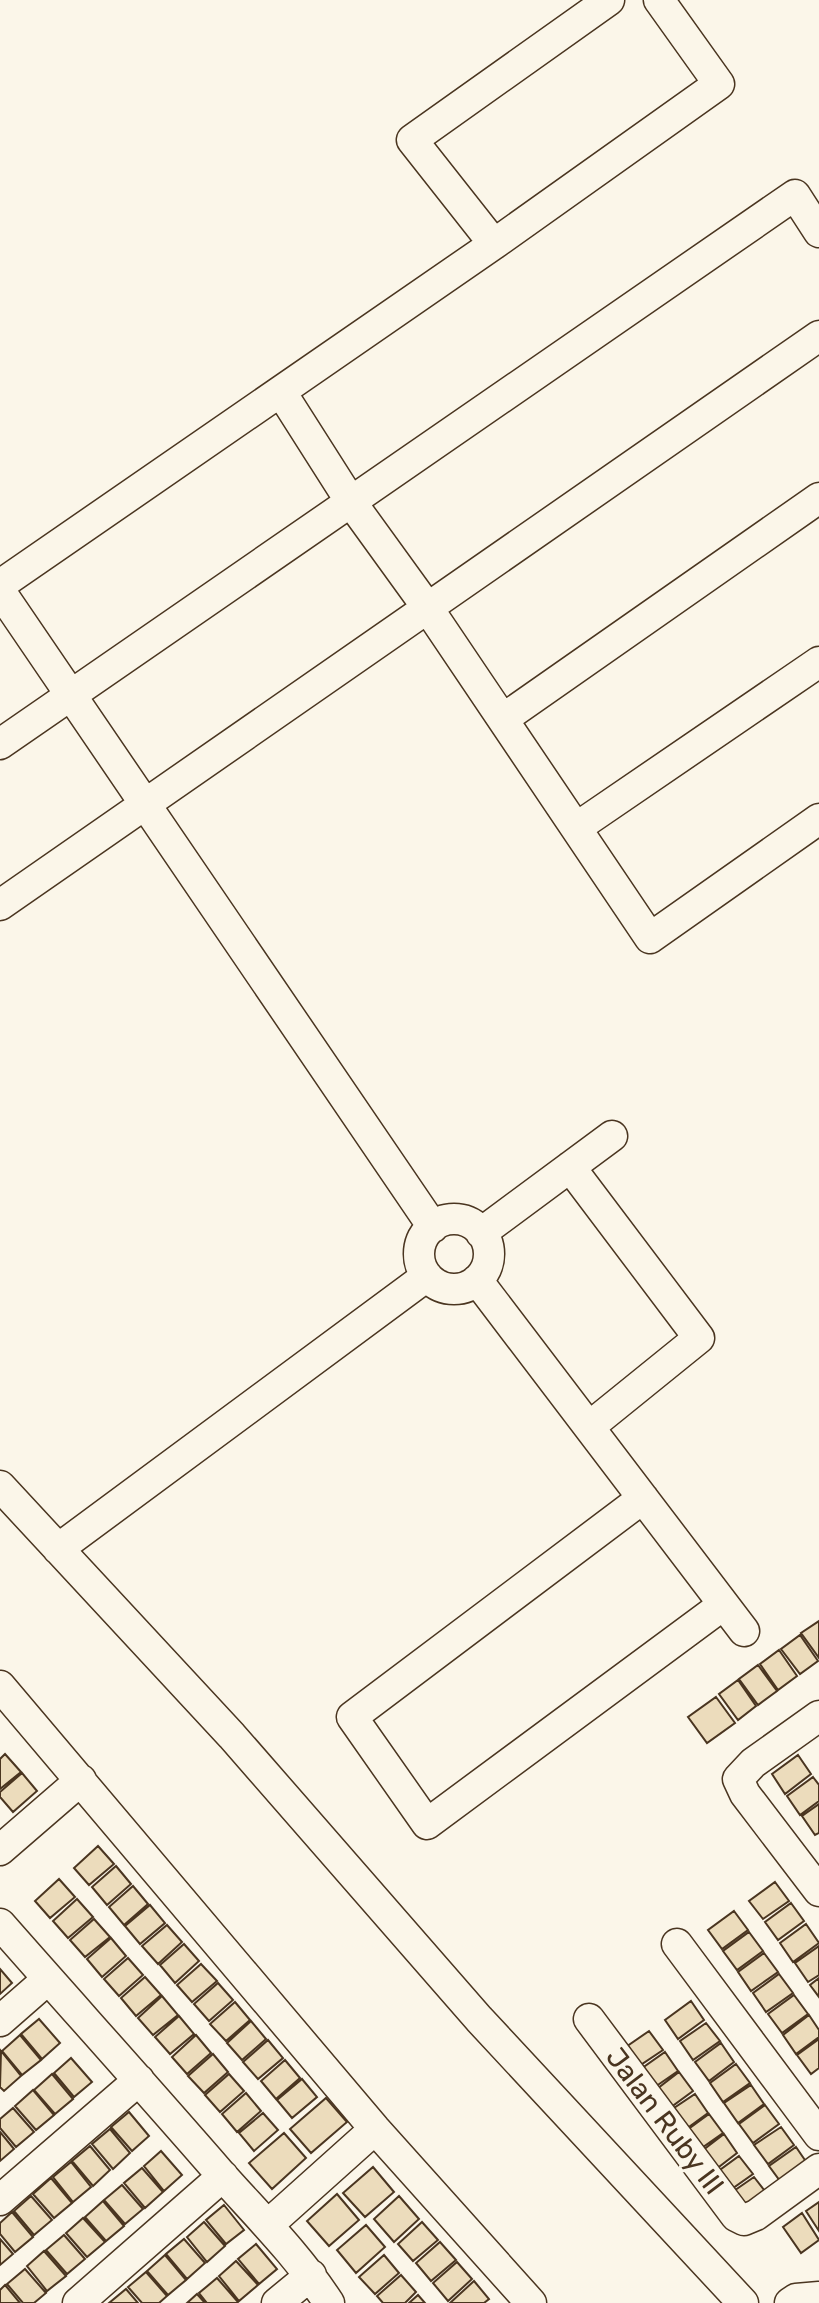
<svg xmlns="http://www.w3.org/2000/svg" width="819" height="2303" font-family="Rubik,sans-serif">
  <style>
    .building { fill: #ecdcbc; stroke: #4a3520; stroke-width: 2 }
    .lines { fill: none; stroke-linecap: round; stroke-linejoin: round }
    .street-casing { stroke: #4a3520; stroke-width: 33 }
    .street { stroke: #fbf6e9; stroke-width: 30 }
    .labels { text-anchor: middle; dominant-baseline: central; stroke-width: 6; stroke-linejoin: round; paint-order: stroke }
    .street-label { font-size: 28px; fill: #4a3520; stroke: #fbf6e9 }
  </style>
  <rect width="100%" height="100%" fill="#fbf6e9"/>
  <path class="building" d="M819 1621V1658L801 1633Z
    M800 1635 818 1661 800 1674 781 1649Z
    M779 1650 797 1676 778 1690 760 1664Z
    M758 1665 777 1691 758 1705 739 1679Z
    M738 1680 756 1706 738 1720 719 1694Z
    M716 1697 735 1723 707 1743 688 1717Z
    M5 1754 21 1772 0 1789V1759Z
    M798 1755 811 1774 785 1794 772 1774Z
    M22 1773 37 1791 13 1812 0 1797V1792Z
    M813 1777 819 1785V1801L800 1815 787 1796Z
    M819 1804V1833L815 1835 802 1816Z
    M98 1846 114 1864 89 1885 74 1868Z
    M116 1866 131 1884 107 1905 92 1887Z
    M59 1879 75 1897 50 1918 35 1901Z
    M775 1882 789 1901 763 1919 749 1901Z
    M133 1886 148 1904 124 1925 109 1907Z
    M77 1899 93 1917 68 1938 53 1921Z
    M791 1903 804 1921 778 1940 765 1922Z
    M150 1905 165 1923 140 1944 125 1926Z
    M734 1911 748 1930 722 1949 708 1930Z
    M94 1919 110 1937 85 1957 70 1940Z
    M806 1924 819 1943 793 1962 780 1943Z
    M167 1925 182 1942 158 1964 142 1946Z
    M749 1932 763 1951 737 1970 723 1951Z
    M111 1938 126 1956 102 1977 87 1959Z
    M184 1944 199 1961 175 1983 160 1965Z
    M819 1946V1975L808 1982 795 1963Z
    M764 1953 778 1972 751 1991 738 1972Z
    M128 1958 143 1975 119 1996 104 1979Z
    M201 1964 217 1981 192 2002 177 1985Z
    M0 1969 12 1983 0 1994Z
    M779 1974 793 1993 766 2012 753 1993Z
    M145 1977 161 1995 136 2016 121 1998Z
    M819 1978V1997L810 1985Z
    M218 1983 233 2000 209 2021 194 2004Z
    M794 1995 808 2014 782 2033 768 2014Z
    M162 1996 178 2015 153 2035 138 2018Z
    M691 2001 704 2020 678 2039 665 2020Z
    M235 2002 250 2020 226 2041 210 2024Z
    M809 2015 819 2030V2037L796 2054 783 2035Z
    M179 2016 194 2034 170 2054 155 2037Z
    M39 2019 60 2043 42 2059 21 2034Z
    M251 2021 266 2039 242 2060 227 2043Z
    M706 2023 720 2041 693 2060 680 2041Z
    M649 2031 663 2050 636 2068 623 2049Z
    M20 2035 41 2060 22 2075 2 2051Z
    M196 2035 211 2053 187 2074 172 2057Z
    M819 2039V2068L811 2074 797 2055Z
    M268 2040 283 2058 258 2079 243 2062Z
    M721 2043 734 2062 709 2081 695 2062Z
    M1 2051 21 2076 4 2091 0 2087Z
    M665 2052 678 2071 652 2089 638 2071Z
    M213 2054 228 2072 204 2093 188 2076Z
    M71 2058 92 2082 74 2097 54 2073Z
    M285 2060 300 2078 276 2099 261 2081Z
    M736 2064 750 2083 723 2102 710 2083Z
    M679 2072 693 2091 667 2110 653 2092Z
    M52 2074 73 2099 55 2114 34 2090Z
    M229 2074 244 2091 220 2112 205 2095Z
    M302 2079 317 2097 292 2118 277 2100Z
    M751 2085 764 2104 738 2123 724 2103Z
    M33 2090 54 2115 36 2130 15 2106Z
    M246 2093 261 2111 237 2132 222 2114Z
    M695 2094 708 2113 682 2132 668 2112Z
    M326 2098 347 2122 311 2153 290 2129Z
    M765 2105 779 2124 753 2143 739 2124Z
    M13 2108 34 2132 16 2147 0 2128V2119Z
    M129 2112 149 2136 132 2151 111 2127Z
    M263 2113 278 2130 254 2151 239 2133Z
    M709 2114 723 2133 696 2152 683 2133Z
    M781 2127 794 2145 768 2164 754 2145Z
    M110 2129 130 2153 113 2169 92 2144Z
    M0 2132 14 2149 0 2161Z
    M284 2133 306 2158 272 2189 249 2163Z
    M724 2134 737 2153 711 2173 698 2154Z
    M90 2146 110 2170 93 2186 72 2161Z
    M796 2147 809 2166 783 2185 769 2166Z
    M161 2151 182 2175 164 2191 144 2166Z
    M739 2156 753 2174 726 2193 713 2175Z
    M71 2162 91 2187 73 2202 53 2177Z
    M373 2167 394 2192 365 2217 343 2193Z
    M142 2168 163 2192 145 2208 124 2183Z
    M754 2177 768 2195 741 2214 728 2195Z
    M51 2178 72 2203 54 2218 33 2194Z
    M122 2185 143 2209 125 2224 104 2200Z
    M337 2194 359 2220 329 2246 307 2221Z
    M31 2196 52 2220 34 2235 14 2211Z
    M399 2196 419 2219 394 2242 374 2219Z
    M103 2201 124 2226 106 2241 85 2217Z
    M819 2202V2231L806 2211Z
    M224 2205 244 2230 226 2244 206 2220Z
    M12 2212 33 2237 15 2252 0 2234V2223Z
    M802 2213 819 2240 801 2253 783 2227Z
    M83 2218 105 2242 87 2257 66 2233Z
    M204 2222 225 2246 207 2262 187 2237Z
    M422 2222 438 2240 413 2261 398 2244Z
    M366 2225 385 2247 356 2273 337 2250Z
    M64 2235 85 2259 67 2274 46 2250Z
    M0 2239 13 2254 0 2265Z
    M184 2239 205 2263 187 2279 166 2254Z
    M440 2242 456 2260 431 2281 416 2263Z
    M256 2244 277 2269 259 2284 238 2259Z
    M44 2251 66 2276 47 2291 27 2266Z
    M165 2255 186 2280 168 2295 147 2271Z
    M384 2255 399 2273 375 2294 359 2277Z
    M236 2261 258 2285 239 2301 219 2276Z
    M457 2262 472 2279 448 2301 433 2283Z
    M25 2269 46 2293 34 2303H23L7 2284Z
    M146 2272 167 2296 159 2303H142L128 2287Z
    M401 2275 416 2292 405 2303H383L377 2296Z
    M217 2278 238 2302 237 2303H207L199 2293Z
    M474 2281 489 2299 484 2303H450Z
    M5 2285 20 2303H0V2290Z
    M126 2289 138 2303H109Z
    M197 2294 205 2303H187Z
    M418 2295 425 2303H409Z"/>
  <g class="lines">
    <defs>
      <path id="street" d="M494 244 412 140 609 0
        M281 392 351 502 427 607 650 938 819 819
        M0 585 494 244 719 84 659 0
        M0 591 433 1227
        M503 719 819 498
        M0 744 795 195 819 232
        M576 828 819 662
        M0 905 819 336
        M570 1167 699 1338 589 1427
        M419 1254a35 35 0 1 1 70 0a35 35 0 1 1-70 0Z
        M481 1233 612 1136
        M477 1280 744 1631
        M0 1486 232 1736 479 2019 743 2303
        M643 1498 352 1717 427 1824 723 1605
        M58 1549 427 1276
        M0 1686 375 2129 531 2303
        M819 1716 753 1763 738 1779 745 1794 819 1891
        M0 1850 81 1780
        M0 1924C73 2007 147 2089 219 2172 257 2215 297 2254 329 2303
        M677 1944 819 2135
        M589 2019 736 2216 744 2220 756 2215 819 2169
        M0 2021 48 1979
        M0 2200 139 2080
        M269 2224 375 2129
        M78 2303 223 2176
        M277 2303 311 2275
        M790 2303 796 2299 819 2297"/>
    </defs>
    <use href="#street" class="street-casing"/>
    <use href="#street" class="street"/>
  </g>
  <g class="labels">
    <g class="street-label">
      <text transform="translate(665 2121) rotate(53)">Jalan Ruby III</text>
    </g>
  </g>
</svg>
